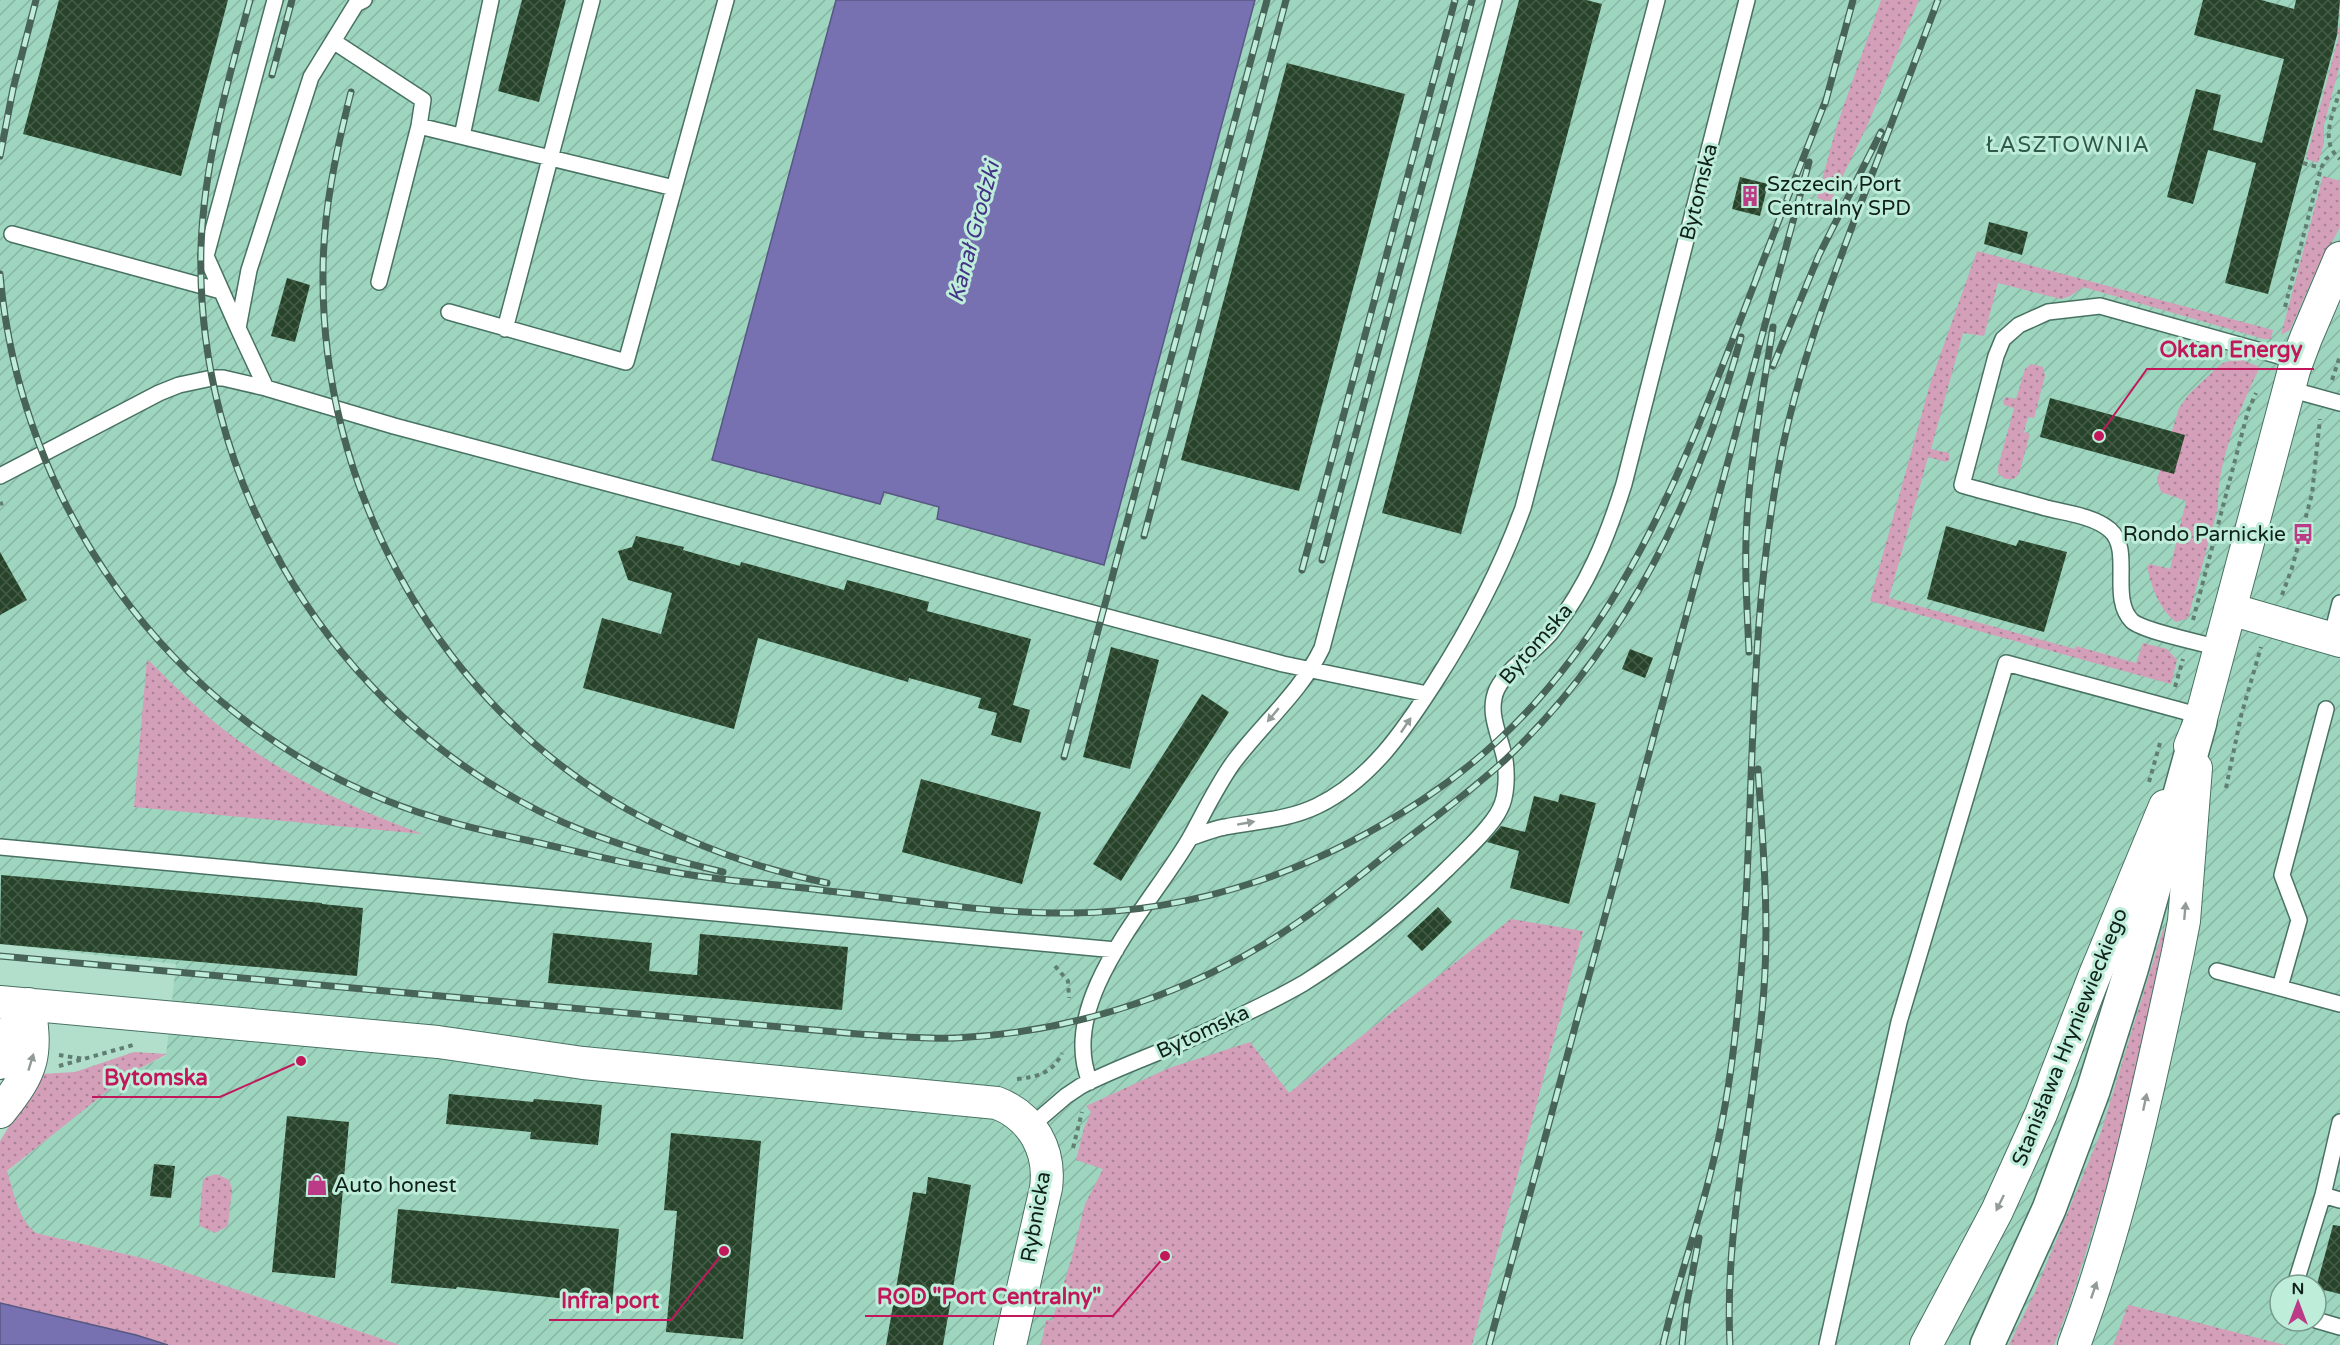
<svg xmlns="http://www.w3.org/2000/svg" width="2340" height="1345" font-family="'Varela Round',sans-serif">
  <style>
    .industrial { fill: url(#industrial-furrows); fill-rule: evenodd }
    .green { fill: url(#green-dots) }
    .water { fill: #7770b1; stroke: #585884; stroke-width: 1.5 }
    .building { fill: url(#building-cross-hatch) }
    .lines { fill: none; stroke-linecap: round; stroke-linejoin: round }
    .lane-casing { stroke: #487262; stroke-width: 18 }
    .street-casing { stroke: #487262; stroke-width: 34 }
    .primary-casing { stroke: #487262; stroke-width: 36 }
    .path { stroke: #607f72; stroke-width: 4; stroke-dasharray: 4.5 4.5; stroke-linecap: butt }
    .lane { stroke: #fff; stroke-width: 15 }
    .street { stroke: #fff; stroke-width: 32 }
    .primary { stroke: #fff; stroke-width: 33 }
    .rail-casing { stroke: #486358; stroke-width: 7 }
    .rail { stroke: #beedd9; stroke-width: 4.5; stroke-dasharray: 14; stroke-linecap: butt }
    .oneway { fill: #939b98 }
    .labels { text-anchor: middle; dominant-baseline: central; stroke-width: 6; stroke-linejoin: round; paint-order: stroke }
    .poi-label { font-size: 21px; fill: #0f211a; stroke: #beedd9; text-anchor: start }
    .street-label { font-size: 21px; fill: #0f211a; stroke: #beedd9 }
    .neighbourhood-label { font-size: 22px; letter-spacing: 1.5px; fill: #2f594a; stroke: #beedd9 }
    .water-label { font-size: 22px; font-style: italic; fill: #443485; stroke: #beedd9 }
    .leader { fill: none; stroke: #c2185b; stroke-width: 2 }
    .callout-dot { fill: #c2185b; stroke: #beedd9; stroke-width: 2 }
    .callout-label { font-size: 22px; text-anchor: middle; font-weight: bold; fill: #c2185b; stroke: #beedd9; stroke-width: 6; stroke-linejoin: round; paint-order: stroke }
  </style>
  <defs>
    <pattern id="industrial-furrows" width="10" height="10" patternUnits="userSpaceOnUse" patternTransform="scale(1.5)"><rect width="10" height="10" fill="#9ed5bf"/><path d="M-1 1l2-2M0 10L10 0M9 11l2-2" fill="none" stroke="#87b7a4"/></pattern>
    <pattern id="green-dots" width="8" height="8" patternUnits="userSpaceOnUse" patternTransform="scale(1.5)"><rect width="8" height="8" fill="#d49fb9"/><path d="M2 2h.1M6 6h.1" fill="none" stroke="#aa8196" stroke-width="1.8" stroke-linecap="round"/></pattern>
    <pattern id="building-cross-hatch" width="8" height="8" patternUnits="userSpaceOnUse" patternTransform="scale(1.5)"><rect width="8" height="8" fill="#27442b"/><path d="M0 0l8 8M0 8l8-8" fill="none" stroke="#445c48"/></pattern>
  </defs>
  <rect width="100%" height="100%" fill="#b2dfcc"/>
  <path class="industrial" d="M0 0H836L713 460 880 504 883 492 940 507 937 518 1104 565 1255 0H2340V1345H400L146 1259 27 1231 2 1176 126 1074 166 1056 176 964 0 944ZM2280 1285H2316V1321H2280Z"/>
  <path class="green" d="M1881 0H1919L1868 124 1830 202 1817 198 1837 125Z
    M2340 22V64L2324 125V143L2318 163 2306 159 2339 35 2337 34Z
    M2323 176 2340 181V227L2312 280 2290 330 2281 335Z
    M1977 251 2273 330 2271 339H2264L2083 287 2070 296 2061 299 1998 283 1984 336 1963 333 1931 449 1949 453V460L1946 462 1928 457 1889 598 2075 649 2076 646 2136 663 2143 643 2167 649 2177 660 2171 684 1870 601 1930 384Z
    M2242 360 2260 367C2241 405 2216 465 2218 507L2188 618 2176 622C2159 609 2151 586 2147 566L2150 564 2170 569 2186 501 2161 492 2157 480 2179 408 2189 394 2221 364 2229 361Z
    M2031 364 2043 367 2045 376 2034 418 2028 417 2024 432 2030 434 2019 474 2014 479H2005L1998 473V467L2014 408 2004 405 2003 401 2006 397 2016 399 2025 369Z
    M147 659C176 687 206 718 239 741 296 781 357 811 423 834L134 807Z
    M1511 919 1583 931 1472 1345H1041L1046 1320 1052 1321 1071 1260 1085 1204 1103 1169 1076 1160 1084 1128 1091 1112 1086 1106 1169 1068 1250 1042 1289 1093Z
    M2164 926 2165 936 2123 1133 2070 1303 2054 1345H2009L2034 1294 2101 1132Z
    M134 1052 167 1054 129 1074 7 1171C14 1193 18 1219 36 1233L146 1259 400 1345H168L136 1335 0 1303V1141L41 1074 75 1072Z
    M216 1174 229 1180 232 1189 228 1226 215 1233 200 1226 199 1223 203 1180 206 1177Z
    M2128 1305H2129L2285 1345H2113Z"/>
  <path class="water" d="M836 0H1255L1104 565 937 519 939 507 884 492 880 504 712 460Z
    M0 1303 136 1335 168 1345H0Z"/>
  <path class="building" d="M59 0H228L181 176 23 134Z
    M522 0H566L539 102 498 91Z
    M1519 0H1586L1602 4 1461 534 1382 513Z
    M2203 0H2261L2294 9 2296 0H2340L2337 35 2268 294 2225 283 2256 163 2208 150 2193 204 2167 197 2196 89 2221 95 2213 130 2262 143 2284 59 2194 35Z
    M1287 63 1405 94 1299 491 1181 460Z
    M1740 177 1768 184 1760 216 1732 209Z
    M1989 222 2028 232 2022 255 1984 244Z
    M287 278 310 285 295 342 271 336Z
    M2050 398 2185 435 2174 474 2040 437Z
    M1946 526 2016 546 2019 540 2067 552 2044 632 1927 599Z
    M636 536 684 547 683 550 740 566 741 562 844 590 847 580 896 593 929 602 927 611 1031 639 1013 705 1030 710 1021 743 991 735 997 713 978 708 981 698 909 678 908 682 758 638 734 729 583 688 602 618 661 634 672 593 628 580 618 551 632 547Z
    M0 552 27 600 0 615Z
    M1111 647 1159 660 1130 769 1083 757Z
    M1630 649 1653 658 1645 678 1622 669Z
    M1202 694 1229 712 1121 881 1093 864Z
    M921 779 1041 812 1022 884 902 852Z
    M1560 794 1596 803 1569 904 1510 888 1519 851 1487 842 1501 826 1525 832 1534 796 1558 802Z
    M1 875 322 903V904L363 908 357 976 0 944Z
    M1438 907 1452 922 1422 951 1407 936Z
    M553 933 652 943 649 971 697 975 700 934 848 947 842 1010 548 983Z
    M449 1094 533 1102 534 1099 602 1105 598 1145 530 1139 531 1132 446 1124Z
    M287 1116 349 1122 335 1278 272 1272Z
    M671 1133 761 1141 743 1339 666 1332 677 1211 664 1210Z
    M154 1164 175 1166 171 1198 150 1196Z
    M928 1177 971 1185 943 1345H886L913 1192 926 1194Z
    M398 1209 619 1229 612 1304 457 1287 456 1289 391 1283Z
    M2333 1225 2340 1226V1294L2316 1288Z"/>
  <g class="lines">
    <defs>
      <path id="lane" d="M333 41 423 100 419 126
        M462 136 491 0
        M12 234 221 291
        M379 282 419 126 674 188
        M449 312 626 362 726 0
        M238 328 206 256 275 0
        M505 329 592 0
        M266 388 238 328 249 270 311 77 356 4 364 0
        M2289 389 2340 403
        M0 476 159 393 179 385 212 378H223L266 388 394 426 1283 664 1427 694
        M2331 638 2340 603
        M2219 648C2202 643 2143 631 2132 621 2109 598 2133 550 2110 530 2094 516 2066 513 2046 508 2018 500 1990 493 1962 485L1996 356 2003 339 2019 325 2048 312 2100 306 2297 361
        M1190 838C1201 834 1213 829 1225 827 1256 821 1288 820 1317 806 1371 780 1404 730 1435 682 1471 626 1500 571 1523 508L1657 0
        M0 847 1116 950
        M2217 971 2340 1004
        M2280 987 2299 920 2282 875 2326 709
        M1090 1082C1056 1001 1152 904 1190 838 1204 813 1216 787 1233 763 1262 724 1301 692 1322 648L1494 0
        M2340 1122 2323 1195 2340 1200
        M1031 1126 1066 1096 1081 1086C1116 1068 1154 1055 1190 1039 1228 1022 1268 1004 1304 983 1355 951 1403 912 1446 870 1461 855 1491 828 1500 809 1507 796 1507 774 1505 760 1501 737 1486 713 1497 689 1508 667 1538 650 1553 630 1588 585 1607 538 1624 484L1747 0
        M2295 1285 2323 1195
        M2316 1320 2340 1327
        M1827 1345 1899 1022 2006 663 2201 716"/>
      <path id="street" d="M2230 609 2340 641
        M2190 746 2200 722 2294 370 2306 338 2340 258
        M0 1002 438 1042 583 1063 997 1103C1033 1117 1051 1151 1046 1188L1010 1345
        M0 1063C3 1041 16 1022 29 1004
        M0 1112C34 1070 37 1056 29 1004
        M1926 1345 1997 1211 2041 1114 2094 977 2165 806
        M2074 1345C2122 1217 2149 1085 2178 952L2184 921 2196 768"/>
      <path id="primary" d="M1987 1345 2049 1209 2093 1091 2131 970 2200 722"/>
    </defs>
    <use href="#lane" class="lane-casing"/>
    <use href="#street" class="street-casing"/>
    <use href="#primary" class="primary-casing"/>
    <path class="path" d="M2340 90C2334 112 2318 142 2340 159
      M2303 163 2321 168
      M2285 307 2321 168 2326 159 2334 153
      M2332 380 2340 356
      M0 504 3 503
      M2282 595 2292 568 2312 494 2320 419
      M2193 620 2248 411 2256 393
      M2175 687 2183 659
      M2149 782 2160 743
      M2226 788 2241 716 2261 647
      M1055 966 1068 981 1069 998
      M59 1055 84 1059
      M59 1066 133 1045
      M1017 1079C1037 1077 1053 1073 1062 1053
      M1073 1148 1082 1112"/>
    <use href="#lane" class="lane"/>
    <use href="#street" class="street"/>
    <use href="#primary" class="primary"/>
    <defs>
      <path id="rail" d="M250 0C228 81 204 162 201 247 195 473 320 690 518 800 582 836 651 855 723 872
        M272 75 292 0
        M351 92C336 152 323 211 323 273 321 482 429 687 608 798 675 839 750 867 827 883
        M1825 104 1853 0
        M0 156 13 89 36 0
        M0 274C20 505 168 713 385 800 434 820 484 831 535 842 575 851 613 861 653 868 708 880 764 883 820 890 903 899 988 914 1072 913 1198 912 1318 869 1422 800 1613 674 1680 474 1759 272
        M1756 279 1827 97
        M1773 366 1819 255 1881 132
        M1144 536 1286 0
        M1322 560 1472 0
        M1302 570 1455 0
        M1749 652C1747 607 1744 563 1747 518 1751 454 1763 391 1773 327
        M1064 757 1267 0
        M0 956 858 1034C890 1036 923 1039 956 1038 1063 1033 1171 1000 1263 945 1308 918 1350 884 1391 851 1430 821 1470 792 1506 759 1628 643 1697 498 1741 337
        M1489 1345 1809 162
        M1663 1345C1676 1286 1697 1229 1711 1171 1723 1124 1731 1075 1736 1027 1757 838 1744 647 1780 460 1797 373 1828 290 1859 208 1886 139 1912 69 1938 0
        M1682 1345 1686 1308 1699 1238
        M1730 1345C1724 1229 1753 1116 1763 1001 1770 923 1763 846 1758 769"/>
    </defs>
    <use href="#rail" class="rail-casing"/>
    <use href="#rail" class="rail"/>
  </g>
  <defs><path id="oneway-solid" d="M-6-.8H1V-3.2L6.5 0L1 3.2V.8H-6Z" transform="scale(1.5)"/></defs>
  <g class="oneway">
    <use href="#oneway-solid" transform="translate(1273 715) rotate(130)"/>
    <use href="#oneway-solid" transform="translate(1406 725) rotate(-56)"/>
    <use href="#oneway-solid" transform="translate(1246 823) rotate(-10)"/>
    <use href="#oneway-solid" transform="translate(2185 911) rotate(-85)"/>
    <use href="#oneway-solid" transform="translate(31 1062) rotate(-73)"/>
    <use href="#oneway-solid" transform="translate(2145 1102) rotate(-78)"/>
    <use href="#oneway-solid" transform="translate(2000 1203) rotate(116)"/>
    <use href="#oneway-solid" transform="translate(2094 1290) rotate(-71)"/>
  </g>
  <defs>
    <symbol id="building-bare" viewBox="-9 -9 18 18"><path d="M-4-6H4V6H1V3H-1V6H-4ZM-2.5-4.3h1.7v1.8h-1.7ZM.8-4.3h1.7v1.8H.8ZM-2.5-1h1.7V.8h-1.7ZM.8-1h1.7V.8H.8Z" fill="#bb3b87" stroke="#beedd9" stroke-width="2.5" paint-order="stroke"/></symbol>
    <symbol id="bus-bare" viewBox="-9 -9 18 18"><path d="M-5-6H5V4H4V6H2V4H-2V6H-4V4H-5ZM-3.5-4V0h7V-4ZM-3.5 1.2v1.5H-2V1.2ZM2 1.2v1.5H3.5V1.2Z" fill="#bb3b87" stroke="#beedd9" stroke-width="2.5" paint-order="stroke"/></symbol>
    <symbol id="shop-bare" viewBox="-9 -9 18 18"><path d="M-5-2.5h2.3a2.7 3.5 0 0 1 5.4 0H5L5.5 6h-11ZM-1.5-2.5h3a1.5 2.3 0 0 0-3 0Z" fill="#bb3b87" stroke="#beedd9" stroke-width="2.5" paint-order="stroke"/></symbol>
  </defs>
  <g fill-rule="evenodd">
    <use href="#building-bare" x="1735" y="181" width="30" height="30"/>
    <use href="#bus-bare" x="2288" y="519" width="30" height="30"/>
    <use href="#shop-bare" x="302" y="1170" width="30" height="30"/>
  </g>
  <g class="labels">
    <g class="poi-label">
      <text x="1767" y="184">Szczecin Port<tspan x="1767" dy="24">Centralny SPD</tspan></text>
      <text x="2286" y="534" text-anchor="end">Rondo Parnickie</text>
      <text x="334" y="1185">Auto honest</text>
    </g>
    <g class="street-label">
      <text transform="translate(1699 192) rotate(-76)">Bytomska</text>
      <text transform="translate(1536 644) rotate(-49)">Bytomska</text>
      <text transform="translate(1203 1032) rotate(-25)">Bytomska</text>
      <text transform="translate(2070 1037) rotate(-68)">Stanisława Hryniewieckiego</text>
      <text transform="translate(1036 1217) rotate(-80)">Rybnicka</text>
    </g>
    <g class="neighbourhood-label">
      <text x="2068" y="145">ŁASZTOWNIA</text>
    </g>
    <g class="water-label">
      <text transform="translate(974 232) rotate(-75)">Kanał Grodzki</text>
    </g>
  </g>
  <path class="leader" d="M2099 436L2147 369H2314M301 1061L220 1097H92M1165 1256L1113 1316H865M724 1251L671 1320H549"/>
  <g class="callout-dot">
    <circle cx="2099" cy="436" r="6"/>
    <circle cx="301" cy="1061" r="6"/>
    <circle cx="1165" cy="1256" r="6"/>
    <circle cx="724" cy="1251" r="6"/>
  </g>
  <g class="callout-label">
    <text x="2231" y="357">Oktan Energy</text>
    <text x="156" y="1085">Bytomska</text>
    <text x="989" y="1304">ROD "Port Centralny"</text>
    <text x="610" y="1308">Infra port</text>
  </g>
  <g transform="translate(2298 1303)"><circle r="28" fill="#beedd9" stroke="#789b8d" stroke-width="1.5"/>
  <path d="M0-4.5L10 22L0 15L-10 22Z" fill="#bb3b87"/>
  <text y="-9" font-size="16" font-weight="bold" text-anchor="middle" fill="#0f211a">N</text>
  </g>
</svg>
